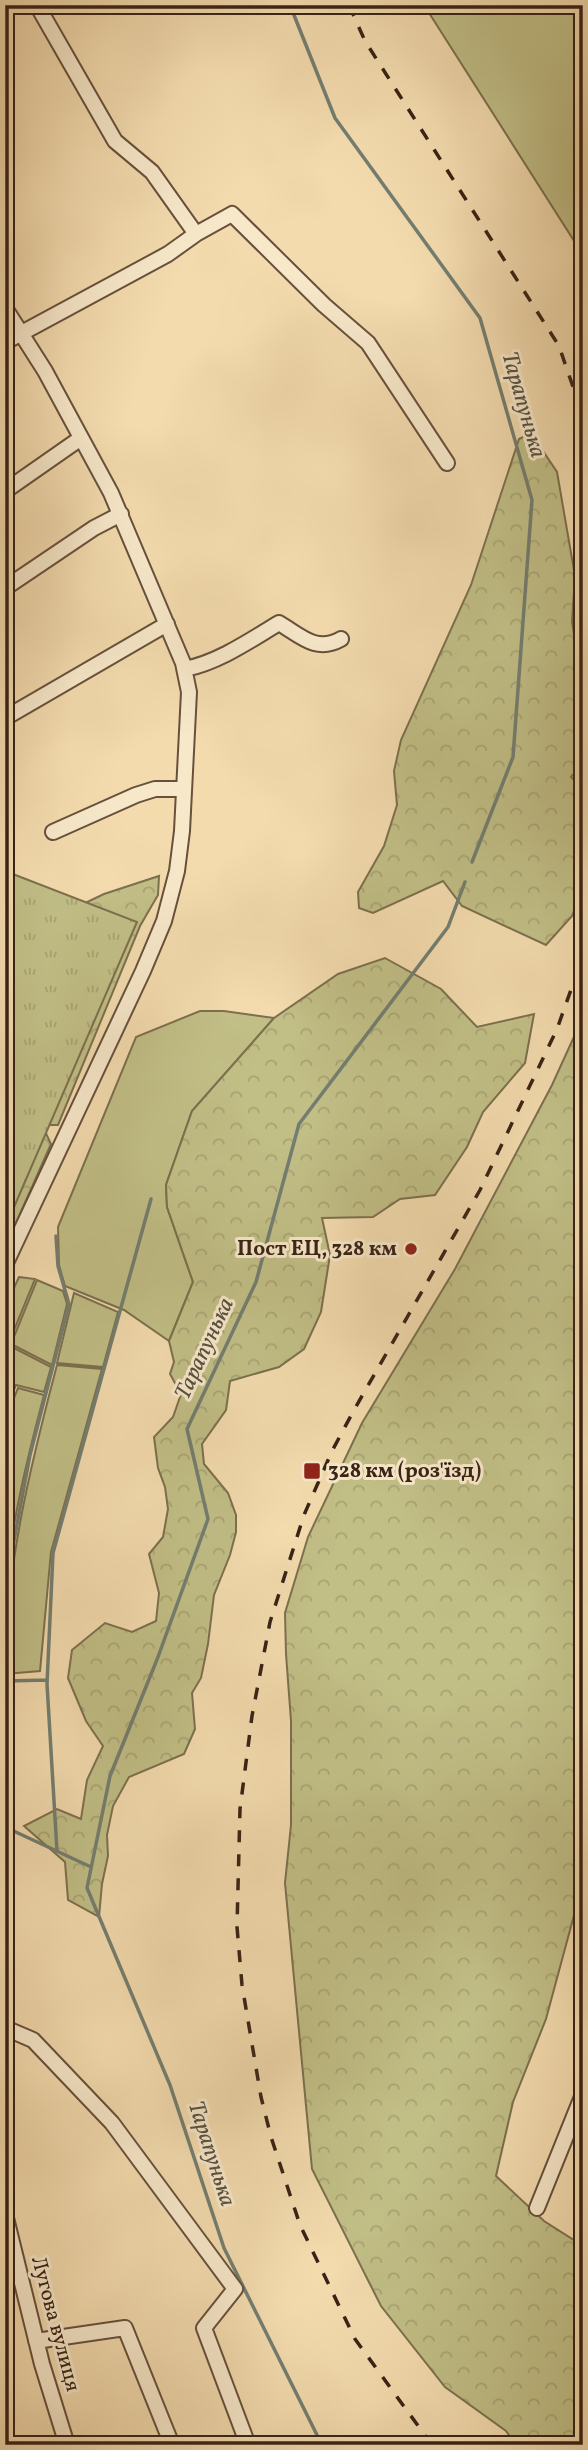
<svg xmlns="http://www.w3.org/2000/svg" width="588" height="2450" font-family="Vollkorn,serif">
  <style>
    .green { fill: #c1be86; stroke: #7c704e; stroke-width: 2 }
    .forest { fill: url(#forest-crowns); stroke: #7c704e; stroke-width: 2 }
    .park { fill: url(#park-tufts); stroke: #7c704e; stroke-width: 2 }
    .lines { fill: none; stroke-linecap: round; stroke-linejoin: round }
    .stream { stroke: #737e70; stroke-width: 3.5 }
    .minor-casing { stroke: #67513c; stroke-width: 18 }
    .minor { stroke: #f7e8ca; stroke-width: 14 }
    .rail { stroke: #382316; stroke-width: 3.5; stroke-dasharray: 12 12; stroke-linecap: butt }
    .poi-dot { fill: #8f2418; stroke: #f7e8ca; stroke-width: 2.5 }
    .labels { text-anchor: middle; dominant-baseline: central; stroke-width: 6; stroke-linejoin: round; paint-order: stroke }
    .poi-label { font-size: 21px; font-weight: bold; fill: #382316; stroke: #f7e8ca; text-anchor: end }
    .street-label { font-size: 21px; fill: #382316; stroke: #f7e8ca }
    .water-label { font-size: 23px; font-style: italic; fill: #565143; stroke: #f7e8ca }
  </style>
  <defs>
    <pattern id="forest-crowns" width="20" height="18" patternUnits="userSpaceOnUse" patternTransform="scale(1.75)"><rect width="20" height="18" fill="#c1be86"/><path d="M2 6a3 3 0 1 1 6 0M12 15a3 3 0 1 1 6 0" fill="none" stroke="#a7a373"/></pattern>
    <pattern id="park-tufts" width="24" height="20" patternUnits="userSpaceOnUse" patternTransform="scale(1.75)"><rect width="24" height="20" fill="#c1be86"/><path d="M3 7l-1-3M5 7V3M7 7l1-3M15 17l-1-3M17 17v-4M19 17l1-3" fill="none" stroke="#a7a373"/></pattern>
  </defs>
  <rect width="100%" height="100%" fill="#f3dbae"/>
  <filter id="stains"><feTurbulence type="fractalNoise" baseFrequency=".00286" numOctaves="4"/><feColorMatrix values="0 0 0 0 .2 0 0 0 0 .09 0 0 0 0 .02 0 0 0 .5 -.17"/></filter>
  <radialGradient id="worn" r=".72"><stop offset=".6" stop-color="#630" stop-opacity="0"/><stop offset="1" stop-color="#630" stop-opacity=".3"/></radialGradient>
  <path class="green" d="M424 5H583V255Z
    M200 1011H224L274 1018 192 1111 166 1185 167 1207 193 1282 169 1341 124 1310 65 1286 59 1265 58 1227 136 1037Z
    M19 1277 35 1279 8 1345 51 1367 44 1392 16 1385 5 1413V1307Z
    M37 1280 63 1291 67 1304 52 1365 11 1344Z
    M74 1293 118 1312 103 1367 57 1363Z
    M57 1365 102 1369 51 1552 40 1671 5 1674C5 1569 30 1467 57 1365Z
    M18 1388 44 1395C27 1459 11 1525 5 1592V1420Z"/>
  <path class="forest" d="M531 433 557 472 575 576 572 622 582 687 578 712 583 720V763L571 777 583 789V887L572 916 546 945 462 906 443 881 373 913 359 908 358 892 384 846 397 805 394 771 401 740 471 585 519 439Z
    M159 876 158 895 140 926 58 1125H42L51 1144 5 1248V995L12 938 104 894Z
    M385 958 441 989 477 1027 534 1014 525 1063 483 1112 467 1147 435 1195 400 1199 373 1217 322 1218 330 1255 321 1312 304 1349 279 1367 230 1381 226 1410 202 1444 204 1464 228 1493 236 1515V1532L230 1555 214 1595 208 1644 201 1678 192 1693 195 1729 184 1754 129 1777 113 1806 107 1835 108 1856 102 1884 99 1917 68 1900 65 1862 24 1826 57 1809 81 1819 87 1780 103 1746 86 1721 68 1678 72 1650 105 1623 132 1632 156 1621 159 1593 149 1554 163 1537 168 1509 165 1487 158 1468 154 1437 173 1417 181 1394 170 1374 174 1362 169 1341 193 1282 167 1207 166 1185 192 1111 274 1018 338 974Z
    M583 1017V1882L546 2019 513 2102 496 2176 544 2221 580 2244 583 2250V2445H516L506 2431 445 2387 381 2306 312 2169 285 1883 291 1825V1721L286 1654 285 1613 308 1537 362 1423 455 1269 552 1085Z"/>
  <path class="park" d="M5 871 137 922 5 1228Z"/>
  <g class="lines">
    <path class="stream" d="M290 5 335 118 480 318 532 500 513 757 472 862
      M5 1612 9 1567 30 1455 69 1304 58 1266 56 1236
      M5 1681 47 1680
      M5 1827 91 1867
      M57 1851 47 1684 53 1553 151 1199
      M324 2445 318 2437 224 2248 170 2085 87 1888 110 1776 158 1657 208 1519 187 1429 256 1282 299 1124 448 927 465 882"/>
    <defs>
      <path id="minor" d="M37 5 115 141 152 172 196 234
        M5 308 45 371 111 493 183 663 189 692 182 831 177 871 164 921 143 971 5 1265
        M5 342 168 254 196 234 232 214 324 305 368 343 447 463
        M5 491 81 438
        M5 588 94 528 121 514
        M185 669C219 662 249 641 279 623 301 636 316 653 341 639
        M5 718 167 624
        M53 832 136 795 155 789H184
        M5 2028 33 2040 112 2123 235 2289 204 2328 248 2445
        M537 2208 583 2094
        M5 2214 42 2364 67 2445
        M36 2341 125 2328 172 2445"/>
    </defs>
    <use href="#minor" class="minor-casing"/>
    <use href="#minor" class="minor"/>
    <path class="rail" d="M349 5 365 41 559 346 583 416
      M432 2445 355 2339 300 2225 271 2137 261 2097 242 1985 237 1927 240 1809 252 1716 270 1622 304 1515 332 1451 354 1410 480 1190 557 1029 583 956"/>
  </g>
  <g class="poi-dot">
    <circle cx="411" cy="1249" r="7"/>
    <rect x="303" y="1462" width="18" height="18" rx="3.5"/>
  </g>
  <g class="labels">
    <g class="poi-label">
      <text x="397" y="1249">Пост ЕЦ, 328 км</text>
      <text x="328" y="1471" text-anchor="start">328 км (роз'їзд)</text>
    </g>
    <g class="street-label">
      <text transform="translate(55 2324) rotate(75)">Лугова вулиця</text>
    </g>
    <g class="water-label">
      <text transform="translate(523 405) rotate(74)">Тарапунька</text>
      <text transform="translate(205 1349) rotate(-65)">Тарапунька</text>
      <text transform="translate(211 2154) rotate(72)">Тарапунька</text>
    </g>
  </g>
  <rect width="588" height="2450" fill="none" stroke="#f3dbae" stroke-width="28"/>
  <rect x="7" y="7" width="574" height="2436" fill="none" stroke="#382316" stroke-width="3.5"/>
  <rect x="14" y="14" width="560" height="2422" fill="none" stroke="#382316" stroke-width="2"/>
  <rect width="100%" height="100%" filter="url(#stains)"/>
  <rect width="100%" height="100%" fill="url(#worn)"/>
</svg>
